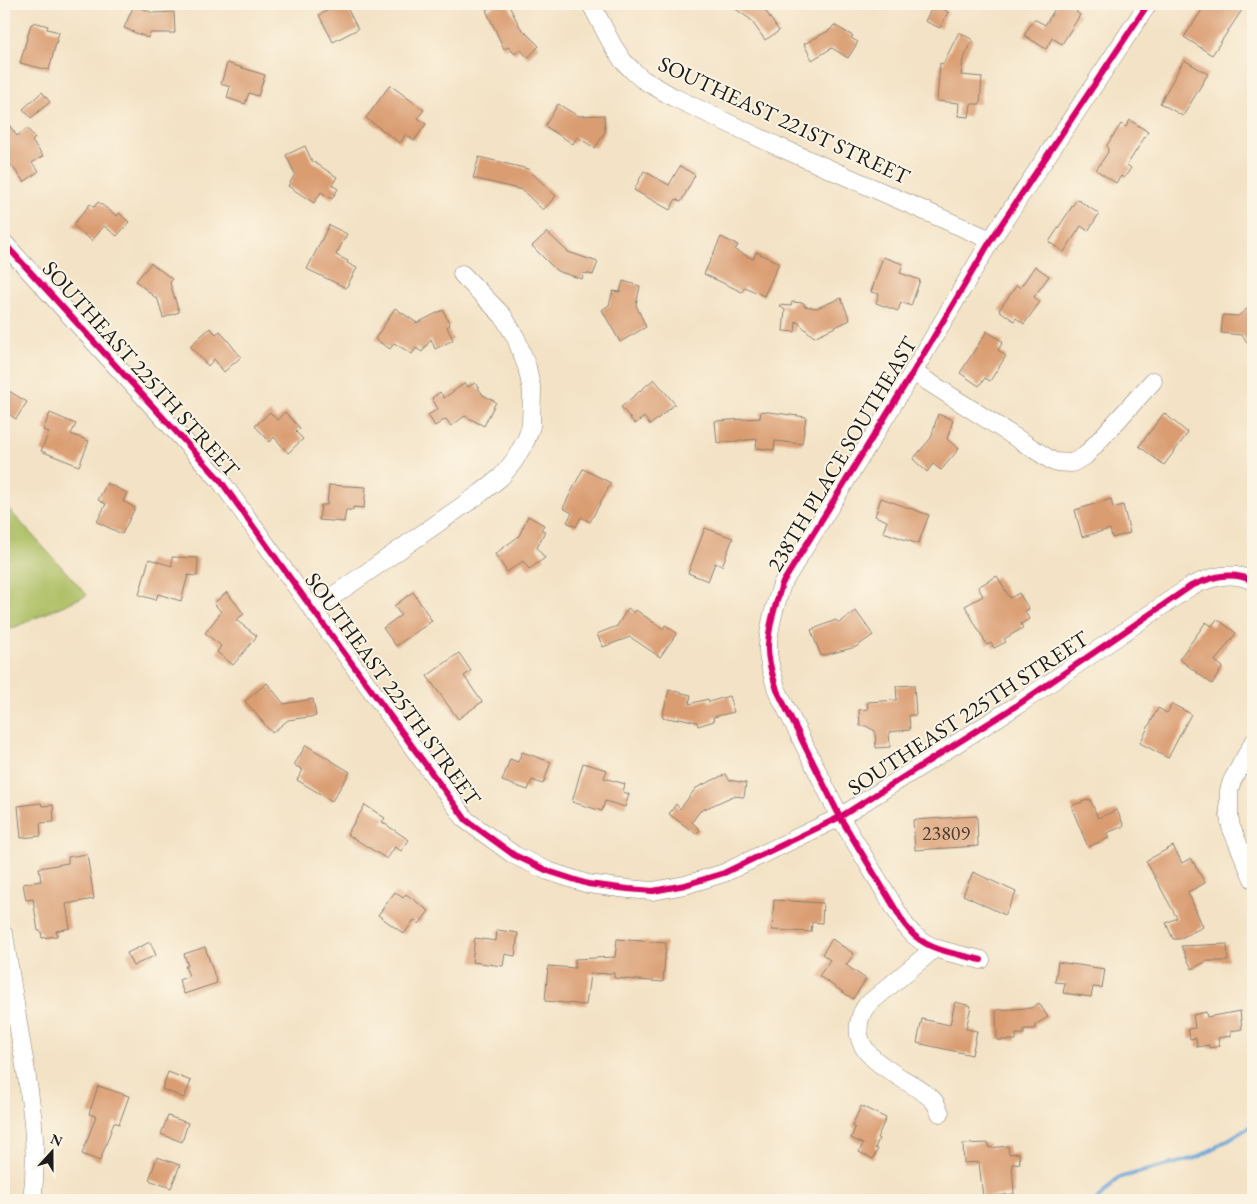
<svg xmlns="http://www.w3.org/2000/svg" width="1257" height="1204" font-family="'EB Garamond',serif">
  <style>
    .green { fill: #abbe62; stroke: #646d3f }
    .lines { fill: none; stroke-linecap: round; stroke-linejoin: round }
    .stream { stroke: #64a2d6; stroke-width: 4 }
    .building { fill: #da9d72 }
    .minor-casing { stroke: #887f70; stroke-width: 19 }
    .minor { stroke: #fff; stroke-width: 18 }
    .cycleway-casing { stroke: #fcf5e5; stroke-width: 9 }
    .cycleway { stroke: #d6006c; stroke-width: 6 }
    .labels { text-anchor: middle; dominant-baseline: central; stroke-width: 4; stroke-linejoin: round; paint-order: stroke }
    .number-label { font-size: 20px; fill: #4c3c32 }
    .street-label { font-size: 22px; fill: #1c1c1c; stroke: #fcf5e5 }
  </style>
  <rect width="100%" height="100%" fill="#fcf5e5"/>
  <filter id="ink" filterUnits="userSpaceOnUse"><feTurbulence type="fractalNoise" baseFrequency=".02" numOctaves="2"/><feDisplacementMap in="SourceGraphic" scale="10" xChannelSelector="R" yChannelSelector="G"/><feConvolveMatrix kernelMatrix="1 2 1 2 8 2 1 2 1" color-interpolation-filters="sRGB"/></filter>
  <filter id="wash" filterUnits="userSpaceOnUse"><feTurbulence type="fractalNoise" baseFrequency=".0096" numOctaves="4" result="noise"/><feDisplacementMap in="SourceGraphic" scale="20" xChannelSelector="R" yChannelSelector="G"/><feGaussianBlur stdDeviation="1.12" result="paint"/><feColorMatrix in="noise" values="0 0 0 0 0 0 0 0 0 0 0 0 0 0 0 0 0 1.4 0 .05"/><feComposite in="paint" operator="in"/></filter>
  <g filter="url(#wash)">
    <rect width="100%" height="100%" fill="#f3e2c5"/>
    <path class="green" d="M4 504 87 595 4 632Z"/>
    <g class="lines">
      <path class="stream" d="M4 1128 5 1131 4 1154
        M1097 1200 1118 1178 1199 1157 1253 1125"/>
    </g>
    <g id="blocks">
      <path class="building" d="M340 4H345L358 29 333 42 319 15Z
        M498 4H508L520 27 539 46 528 58 520 49 515 54 508 47 504 49 486 10Z
        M728 4H761L779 31 765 40 750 19Z
        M934 4 948 12 940 28 925 21Z
        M1058 4H1069L1078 9 1076 12 1080 15 1062 44 1052 38 1046 49 1024 35 1034 19 1045 25Z
        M1206 4H1246L1212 55 1184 37Z
        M134 5 153 13 174 12 175 33H150L148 38 124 28Z
        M34 22 48 26 47 29 59 32 49 70 20 63 31 24H33Z
        M834 25 853 36 851 38 858 42 848 58 832 48 812 60 804 44 830 30Z
        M959 32 973 40 963 60 961 75 982 77 980 104H971L969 117 958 116 959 103 937 101 940 63 943 64Z
        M1184 60 1208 74 1183 116 1160 103Z
        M227 63 265 75 258 96 249 93 245 104 227 98 230 87 221 84Z
        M390 85 424 110 418 118 426 124 414 141 406 134 400 143 366 118Z
        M42 92 50 102 31 118 23 109Z
        M558 104 578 116 604 115 605 132 595 148 577 137 573 144 545 126Z
        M4 118 17 136 27 128 35 138 32 141 43 156 32 163 39 171 24 182 4 156Z
        M1130 120 1148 132 1127 165 1131 168 1124 178 1121 176 1116 183 1096 170 1108 152 1107 145 1121 124 1126 127Z
        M305 146 312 161 337 177 332 185 338 189 332 199 321 192 314 203 288 186 295 174 286 155Z
        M479 157 528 169 556 196 543 210 522 190 473 178Z
        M680 166 695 175 681 202 676 199 670 210 634 190 644 171 669 185Z
        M1077 199 1099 214 1088 231 1081 226 1064 252 1049 242Z
        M98 202 117 216 119 213 129 222 117 236 104 226 92 241 73 225 90 204 94 207Z
        M329 225 347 234 336 255 348 261 347 263 357 268 346 288 307 269Z
        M547 232 568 252 598 262 593 275 584 273 582 279 557 271 532 246Z
        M721 237 738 245 735 250 753 259 756 252 779 263 764 296 745 287 742 292 704 274Z
        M883 257 903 264 900 273 920 280 911 306 901 302 898 311 876 303 879 294 871 292Z
        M151 263 172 279 170 283 179 312 163 318 158 300 136 281Z
        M1035 266 1049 276 1034 297 1040 302 1024 324 1016 318 1014 321 999 310 1017 285 1020 288Z
        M623 281 640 286 636 305 646 327 620 342 602 310 609 305 613 291 620 292Z
        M841 298 850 320 814 337 796 321 795 332 783 331 785 310 779 305 791 306 792 302 804 303V306L817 308Z
        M1253 304V350L1242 335 1221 333 1223 315 1238 316Z
        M395 308 417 323 443 310 450 325 447 327 453 340 435 349 431 339 422 352 416 348 412 354 394 343 390 349 375 339Z
        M210 328 216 334 220 331 241 357 224 372 214 359 208 366 190 346Z
        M987 331 1003 342 998 350 1006 356 990 381 985 378 979 386 960 373Z
        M654 379 675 404 650 425 644 417 635 424 621 407Z
        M465 383 468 387 475 383 483 395 496 402 484 426 465 416 451 426 446 419 435 426 428 415 438 409 432 398 440 392 444 398Z
        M4 388 27 402 16 419 4 411Z
        M761 411 806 417 802 444 775 441 774 450 756 448 757 439 717 443 715 421 760 418Z
        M270 412 277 420 285 412 300 428 296 432 303 439 288 453 274 437 270 442 255 426Z
        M50 413 76 424 71 434 89 441 79 466 41 451 49 432 43 430Z
        M1164 413 1188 433 1164 465 1139 446Z
        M938 414 953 420 947 439 959 449 941 470 933 464 927 472 913 459 931 438Z
        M583 469 611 483 590 522 581 517 576 527 567 522 572 513 563 508Z
        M107 483 127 493 123 501 135 508 122 534 97 522 106 504 98 500Z
        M329 485 366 487 364 508 353 507V510H346L344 522 319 520 321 505H327Z
        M881 498 929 515 918 544 883 532 887 521 875 516Z
        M1111 499 1113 508 1123 505 1130 533 1112 538 1110 529 1082 537 1075 510Z
        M528 516 544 525 541 530 545 531 537 548 545 558 529 569 523 561 507 572 495 554 519 536Z
        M705 528 733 538 722 566 715 563 708 581 688 573Z
        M172 557 198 558 197 576 188 575 181 601 158 594 156 600 139 595 149 559 172 566Z
        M997 576 1010 598 1019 593 1029 609 1025 611 1029 619 1021 624 1023 628 1004 639 1006 642 994 648 991 643 987 645 965 606 983 596 978 587Z
        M227 592 244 614 236 620 257 636 233 665 217 652 221 646 205 633 221 612 214 603Z
        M413 592 432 621 396 646 383 628 401 615 394 606Z
        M628 608 634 613 636 610 663 629 665 625 677 633 660 657 630 637 603 647 597 634 617 626Z
        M856 611 873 635 856 647 821 656 811 630 836 620 839 623Z
        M1217 619 1236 633 1215 661 1223 667 1212 684 1179 659 1206 622 1212 626Z
        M459 653 471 671 464 676 482 702 458 719 427 676Z
        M267 683 284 704 313 699 316 716 288 720 272 733 245 701Z
        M914 685 916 715H909L910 730 889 732 890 747 876 748 875 731 866 726H860L859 710 868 709 867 702 897 700 896 686Z
        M669 690 691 695 689 704 708 699 709 702 729 696 734 712 713 717 714 721 698 726 697 722 679 718 678 720 662 717Z
        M1172 704 1191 714 1168 758 1140 743 1158 708 1167 713Z
        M306 745 350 772 332 801 297 780 303 770 294 765Z
        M522 752 551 762 543 784 532 780 528 790 502 781 510 759 518 762Z
        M583 763 607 770 604 778 625 784 623 792 629 794 625 807 605 801 602 811 572 802Z
        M726 774 729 780 746 783 744 797 733 796 700 811 692 822 700 830 696 834 669 814 676 804 680 809 696 788Z
        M1090 799 1098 818 1117 810 1124 826 1107 833 1109 838 1088 847 1071 806Z
        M41 803 42 806 53 805 54 822 40 823 41 836 21 838 18 806Z
        M365 805 385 818 382 822 409 840 401 851 395 847 387 859 347 834Z
        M977 816 978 846 915 850 913 820Z
        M1173 846 1182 863 1191 858 1205 883 1188 892 1203 927 1179 939H1173L1166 923 1177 918 1146 861Z
        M87 854 94 899 66 904 70 928 56 931 57 936 42 938 41 931H38L33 899 26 900 23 884 41 881 39 868 68 863V857Z
        M973 872 1016 892 1005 915 963 895Z
        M395 892 403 898 406 894 429 911 419 924 414 920 404 934 378 915Z
        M774 900 823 903 822 923 812 922 811 932 772 930Z
        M497 930 518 933 515 956 505 954 503 966 472 962 475 938 496 941Z
        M617 939 666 943 663 982 614 978V973L590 974 586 1005 545 1001 548 966 575 968V959L615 957Z
        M832 939 854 954 846 965 866 979 853 999 819 976 830 960 822 954Z
        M150 942 156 955 133 966 127 953Z
        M1227 944 1228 961H1207L1192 969 1181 946Z
        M205 947 217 983 184 994 179 980 189 976 185 966H188L184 954Z
        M1058 962 1105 969 1102 988 1093 987 1091 997 1063 993 1065 983 1055 982Z
        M955 1002 971 1006 966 1029 977 1031 972 1055 917 1043 922 1019 950 1025Z
        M1039 1003 1048 1017 1035 1025V1029H1024V1034H1016V1040H997L996 1010 1031 1008Z
        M1240 1011 1242 1029 1231 1031V1036L1218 1038 1220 1046 1209 1048V1045L1197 1047 1196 1038 1190 1039 1188 1029 1195 1028 1193 1015 1206 1012 1207 1017Z
        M168 1072 191 1081 184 1098 162 1089Z
        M98 1086 129 1096 119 1124 114 1122 100 1161 82 1154 96 1116 89 1114Z
        M861 1106 886 1118 877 1138 879 1139 875 1148 878 1149 873 1159 859 1152 863 1144 851 1138 855 1128 852 1126Z
        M168 1116 188 1123 182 1142 161 1134Z
        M989 1143V1148L1008 1146 1009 1154 1019 1153 1020 1163 1012 1164 1014 1194 983 1197 979 1162 964 1163 963 1144Z
        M157 1157 180 1165 171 1188 149 1180Z"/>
    </g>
  </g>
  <g filter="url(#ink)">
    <use href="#blocks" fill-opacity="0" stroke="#887f70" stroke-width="1"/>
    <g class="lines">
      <defs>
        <path id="minor" d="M591 4 613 46 623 61 632 70 642 79 673 97 777 146 991 240
          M4 243 220 480 313 610 466 820 514 855 548 871 588 884 628 889 653 891 685 885 724 873 840 817 1019 704 1191 586C1212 577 1231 570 1253 581
          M913 372 1054 462 1072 463 1085 456 1153 381
          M313 610 481 493 501 477 514 461 526 440 531 426 532 391 527 367 516 338 503 316 462 274
          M1253 743 1232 781 1229 791V816L1231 827 1253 879
          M4 935C10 972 16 1010 22 1048 31 1099 39 1149 32 1200
          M935 948 867 1005C864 1009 861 1014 860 1019 848 1061 910 1077 933 1100 936 1103 938 1109 940 1113
          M981 960C960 954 933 952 915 936 911 933 908 928 905 925L840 817 777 690C773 676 767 660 768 645 769 624 776 604 782 584L913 372 991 240 1148 4"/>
      </defs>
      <use href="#minor" class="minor-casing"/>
      <use href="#minor" class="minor"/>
      <defs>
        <path id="cycleway" d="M4 243 220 480 313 610 466 820 514 855 548 871 588 884 628 889 653 891 685 885 724 873 840 817 1019 704 1191 586C1212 577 1231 570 1253 581
          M981 960C960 954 933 952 915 936 911 933 908 928 905 925L840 817 777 690C773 676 767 660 768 645 769 624 776 604 782 584L913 372 991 240 1148 4"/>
      </defs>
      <use href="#cycleway" class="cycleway-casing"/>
      <use href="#cycleway" class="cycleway"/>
    </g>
  </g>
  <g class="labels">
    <g class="number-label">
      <text x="946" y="833">23809</text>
    </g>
    <g class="street-label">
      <text transform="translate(784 120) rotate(25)">SOUTHEAST 221ST STREET</text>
      <text transform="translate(141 369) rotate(48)">SOUTHEAST 225TH STREET</text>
      <text transform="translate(842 454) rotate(-59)">238TH PLACE SOUTHEAST</text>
      <text transform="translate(393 689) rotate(54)">SOUTHEAST 225TH STREET</text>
      <text transform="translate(968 713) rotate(-33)">SOUTHEAST 225TH STREET</text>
    </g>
  </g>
  <rect width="1257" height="1204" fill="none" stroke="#fcf5e5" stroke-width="20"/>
  <g transform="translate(52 1152) rotate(21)" stroke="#fcf5e5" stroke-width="4" paint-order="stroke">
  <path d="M0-4L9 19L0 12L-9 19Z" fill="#1c1c1c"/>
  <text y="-8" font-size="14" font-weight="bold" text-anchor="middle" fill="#1c1c1c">N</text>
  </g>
</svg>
